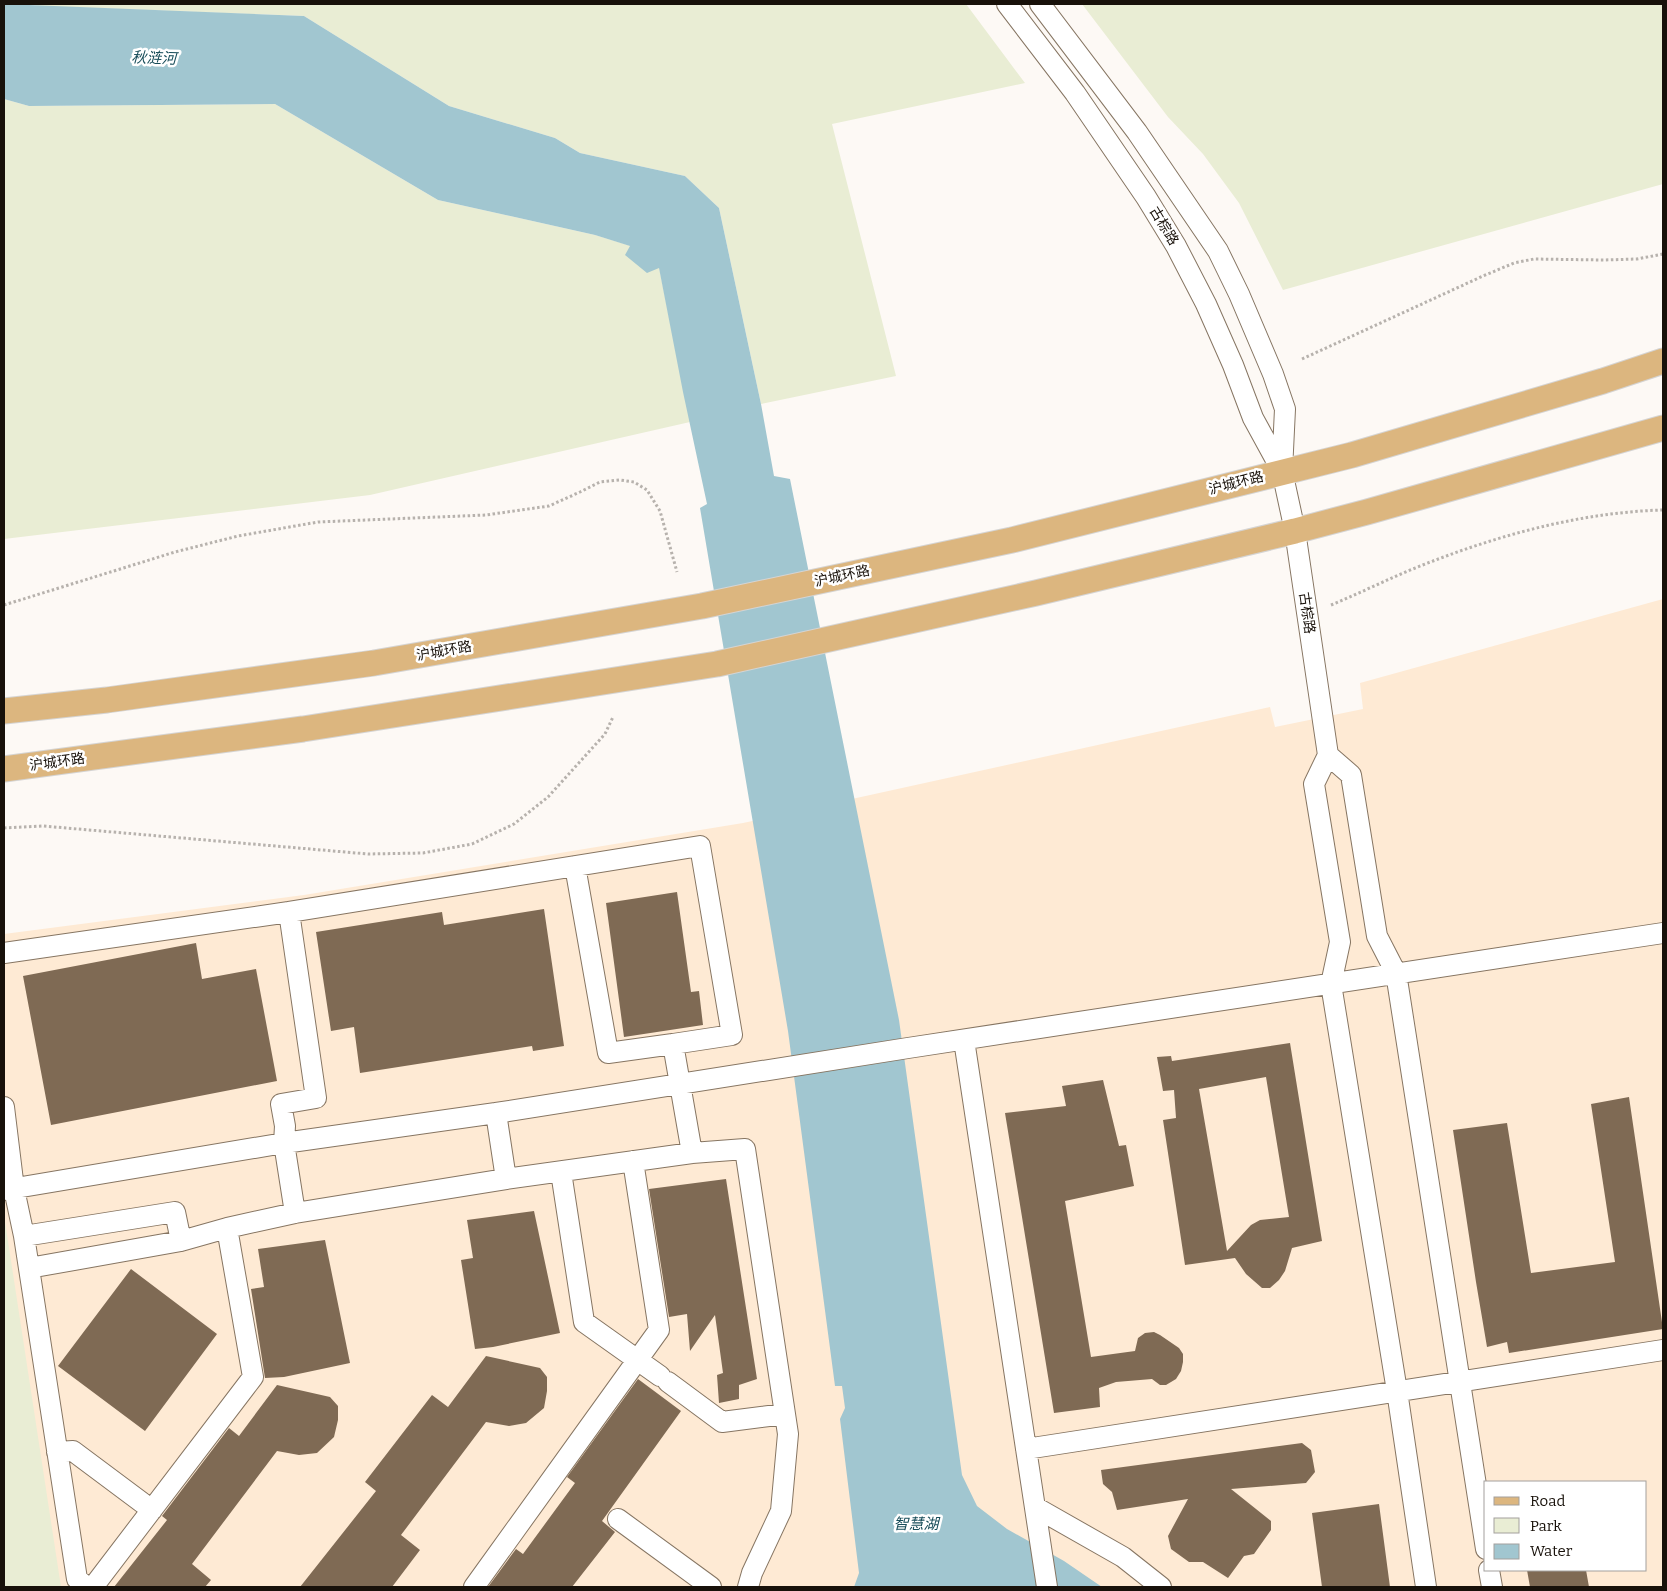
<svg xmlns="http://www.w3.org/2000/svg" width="1667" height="1591" font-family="Bitter,'Noto Sans SC',serif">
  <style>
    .built { fill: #feead4; fill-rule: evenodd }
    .green { fill: #e9edd4 }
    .water { fill: #a1c6d0 }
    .building { fill: #7f6a54; fill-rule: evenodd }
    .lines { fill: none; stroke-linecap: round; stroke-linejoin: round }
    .minor-casing { stroke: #867562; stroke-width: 22 }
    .major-casing { stroke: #d5d4d3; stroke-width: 27 }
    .path { stroke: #b7b2ad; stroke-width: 3; stroke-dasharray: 2.5 2.5; stroke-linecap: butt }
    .minor { stroke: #fff; stroke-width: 20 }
    .major { stroke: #dcb67f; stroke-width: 25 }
    .labels { text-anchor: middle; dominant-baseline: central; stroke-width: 5; stroke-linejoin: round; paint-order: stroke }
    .street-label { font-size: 14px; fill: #18110a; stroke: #fff }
    .water-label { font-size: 15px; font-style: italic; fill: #174c59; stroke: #fff }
  </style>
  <rect width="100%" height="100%" fill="#fdf9f5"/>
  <path class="built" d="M1663 599V1587H4V934L304 895 743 823 1270 707 1275 727 1363 709 1360 683ZM1486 1482H1646V1570H1486Z"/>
  <path class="green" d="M31 4H966L1025 83 832 124 896 376 761 404 719 208 685 176 580 153 555 138 449 106 304 16 38 6Z
    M1082 4H1663V184L1283 290 1239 203 1203 154 1168 117Z
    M4 99 29 106 275 104 438 200 595 235 631 246 659 267 690 422 370 495 4 539Z
    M4 1215 61 1587H4Z"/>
  <path class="water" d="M4 4 304 16 449 106 555 138 580 153 685 176 719 208 761 404 774 476 790 479 899 1020 962 1475 977 1506 1007 1529 1064 1561 1102 1587H854L859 1573 840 1419 845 1408 842 1386H835L788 1031 700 508 707 504 683 392 659 268 647 273 625 255 630 246 595 235 438 200 275 104 29 106 4 99Z"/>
  <path class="building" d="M677 892 691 992 699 991 703 1025 624 1037 606 903Z
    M544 909 564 1046 533 1051 532 1046 360 1073 354 1027 331 1031 316 932 442 912 444 925Z
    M196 943 202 979 256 969 277 1081 51 1125 23 976Z
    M1290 1043 1322 1241 1292 1248 1285 1271 1279 1280 1270 1288H1262L1246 1274 1235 1258 1185 1265 1163 1120 1176 1118 1174 1090 1163 1091 1157 1057 1171 1056 1172 1061ZM1266 1077 1289 1217 1260 1220 1251 1225 1227 1251 1199 1089Z
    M1103 1080 1119 1146 1126 1145 1134 1186 1065 1201 1091 1357 1135 1351 1138 1338 1145 1333 1154 1332 1160 1335 1179 1348 1183 1354V1362L1181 1371 1176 1379 1166 1385H1160L1152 1379 1116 1382 1099 1388 1100 1407 1054 1413 1005 1113 1066 1106 1062 1086Z
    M1629 1097 1663 1329 1509 1353 1507 1342 1487 1347 1476 1282 1453 1130 1507 1123 1531 1273 1615 1262 1591 1104Z
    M726 1179 757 1379 739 1385V1399L719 1403 717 1375 723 1373 715 1315 690 1351 687 1314 669 1317 649 1189Z
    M534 1211 560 1333 493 1347 475 1349 461 1260 473 1258 467 1220Z
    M325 1240 350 1363 284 1377 265 1378 251 1289 264 1287 258 1249Z
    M131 1269 217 1334 145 1431 58 1366Z
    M486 1356 540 1368 547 1377V1391L544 1408 526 1423 509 1426 486 1422 401 1535 420 1550 392 1587H300L376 1491 365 1482 432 1395 448 1407Z
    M638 1379 681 1411 602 1521 615 1532 572 1587H488L516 1549 523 1554 575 1483 567 1477Z
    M277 1385 330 1397 338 1406V1420L334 1437 317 1453 299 1455 277 1451 192 1564 211 1580 205 1587H114L167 1520 162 1516 229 1428 239 1436Z
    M1302 1443 1311 1450 1315 1472 1306 1483 1231 1489 1271 1521V1530L1254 1554 1244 1556 1228 1578 1203 1562H1189L1171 1549 1168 1536 1188 1499 1117 1510 1112 1492 1103 1484 1101 1470Z
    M1379 1504 1390 1587H1322L1312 1513Z
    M1527 1570H1586L1589 1587H1530Z"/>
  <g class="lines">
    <defs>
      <path id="minor" d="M1007 4 1075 93 1146 197 1176 246 1206 304 1233 365 1253 418 1282 471
        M1040 4 1137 132 1218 251 1239 294 1273 374 1285 409 1282 471 1295 531 1328 755
        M1328 755 1314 784 1340 942 1331 984 1397 1391 1426 1587
        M1328 755 1351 775 1377 936 1396 973 1486 1549
        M575 866 608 1053 673 1044
        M289 912 316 1098 281 1104 285 1126 284 1143 295 1213
        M4 953 289 912 700 846 732 1035 673 1044 692 1153 506 1179 295 1213 227 1228 181 1241 29 1268
        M964 1040 1047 1587
        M4 1107 14 1189 24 1236 77 1579 87 1587
        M496 1113 506 1179
        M692 1153 745 1149 788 1434 781 1511 752 1573 748 1587
        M561 1172 584 1322 660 1376
        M4 1190 284 1143 496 1113 908 1048 1663 933
        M24 1236 175 1212 181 1241
        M668 1382 722 1422 785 1414
        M1026 1449 1663 1350
        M57 1452 73 1451 152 1510
        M1035 1507 1123 1557 1161 1587
        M618 1519 711 1587
        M1489 1570 1492 1587
        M93 1587 253 1377 227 1228
        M474 1587 659 1330 633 1161"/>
      <path id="major" d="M4 711 107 700 374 663 702 606 1012 540 1352 455 1603 381 1663 361
        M4 769 303 729 717 664 1036 593 1295 531 1367 512 1663 428"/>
    </defs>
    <use href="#minor" class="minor-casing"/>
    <use href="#major" class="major-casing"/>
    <path class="path" d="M1302 359 1483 276 1514 263 1534 259 1604 260 1637 259 1663 254
      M4 605 175 552 238 536 318 522 486 515 549 506 580 492 600 482 620 480 634 482 647 490 660 511 677 572
      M1331 605C1365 591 1398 574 1433 561 1506 533 1585 512 1663 510
      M4 828 43 826 368 854 423 853 472 844 514 824 548 797 605 734 613 717"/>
    <use href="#minor" class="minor"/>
    <use href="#major" class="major"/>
  </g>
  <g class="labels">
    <g class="street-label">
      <text transform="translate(1164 226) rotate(59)">古棕路</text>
      <text transform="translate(1236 483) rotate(-14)">沪城环路</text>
      <text transform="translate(842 576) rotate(-12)">沪城环路</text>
      <text transform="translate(1307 613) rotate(82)">古棕路</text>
      <text transform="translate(444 651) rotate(-10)">沪城环路</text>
      <text transform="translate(57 762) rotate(-8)">沪城环路</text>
    </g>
    <g class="water-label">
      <text transform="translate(154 58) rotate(2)">秋涟河</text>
      <text x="916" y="1524">智慧湖</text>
    </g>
  </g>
  <rect width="1667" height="1591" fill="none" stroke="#18110a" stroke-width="10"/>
  <rect x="1484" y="1481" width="162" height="90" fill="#ffffff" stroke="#a3a09d"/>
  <rect x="1494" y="1497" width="25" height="8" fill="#dcb67f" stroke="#a3a09d"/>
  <text x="1530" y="1506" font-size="15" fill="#18110a">Road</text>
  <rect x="1494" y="1518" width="25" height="15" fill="#e9edd4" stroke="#a3a09d"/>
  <text x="1530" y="1531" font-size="15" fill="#18110a">Park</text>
  <rect x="1494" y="1544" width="25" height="15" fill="#a1c6d0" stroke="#a3a09d"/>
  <text x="1530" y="1556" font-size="15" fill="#18110a">Water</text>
</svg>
